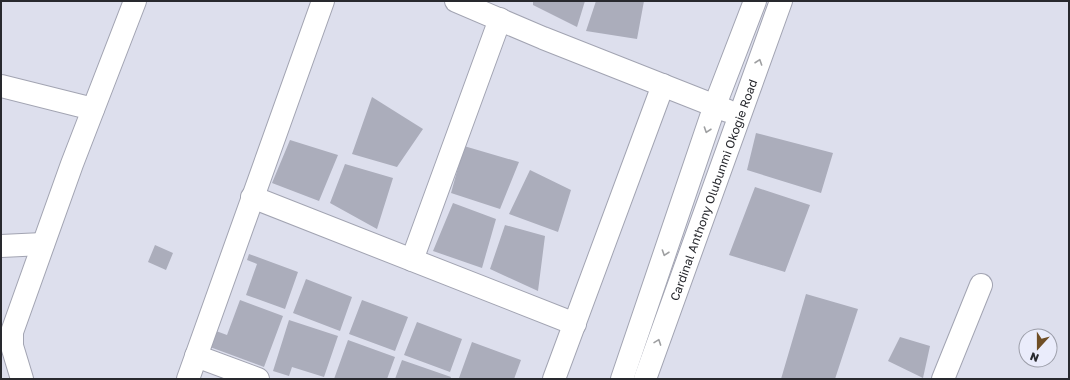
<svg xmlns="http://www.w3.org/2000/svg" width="1070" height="380" font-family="'Golos Text',sans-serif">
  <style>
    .building { fill: #abadbb }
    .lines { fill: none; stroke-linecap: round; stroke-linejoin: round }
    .minor-casing { stroke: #a2a4b2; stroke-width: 24 }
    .minor { stroke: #fff; stroke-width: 22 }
    .oneway { stroke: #9e9fa1 }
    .labels { text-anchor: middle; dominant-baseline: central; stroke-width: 3.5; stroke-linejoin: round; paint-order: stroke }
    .street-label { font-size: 12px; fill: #28292e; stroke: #eaecfb }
  </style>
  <rect width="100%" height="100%" fill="#dddfed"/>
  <path class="building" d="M533 1H585L577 27 533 5Z
    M596 1H644L637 39 586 31Z
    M372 97 423 129 397 167 352 154Z
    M756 133 833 153 821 193 747 170Z
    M290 140 338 155 319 201 272 183Z
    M464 146 519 162 500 209 451 193Z
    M345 164 393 178 377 229 330 203Z
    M530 170 571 190 558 232 509 214Z
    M755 187 810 205 785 272 729 255Z
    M453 203 496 219 482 268 433 251Z
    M505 225 545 236 538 291 490 269Z
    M155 245 173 253 166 270 148 262Z
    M249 254 298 272 285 309 246 295 257 264 247 260Z
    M306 279 352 297 340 331 293 313Z
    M806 294 858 309 835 379H781Z
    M240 300 283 316 264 367 210 347 216 331 227 335Z
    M362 300 408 317 395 351 349 334Z
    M289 320 338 336 324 377 292 367 289 376 273 371Z
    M417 322 462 339 450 372 404 355Z
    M900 337 930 346 923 378 888 361Z
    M348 340 395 357 387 379H334Z
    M472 342 521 360 514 379 459 378Z
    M402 360 451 377 450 379H395Z"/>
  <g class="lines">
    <defs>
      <g id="minor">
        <path d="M456 1 543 38 728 111"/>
        <path d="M1 86 93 109"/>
        <path d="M252 197 575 324"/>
        <path d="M1 246 43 244"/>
        <path d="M412 260 500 19"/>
        <path d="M196 356 258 379"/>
        <path d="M22 379 12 346V332L72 164 135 1"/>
        <path d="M188 379 323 1"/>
        <path d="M554 379 663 85"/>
        <path d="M622 379 715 105 755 1"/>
        <path id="s1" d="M645 379 781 1"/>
        <path d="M943 379 981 285"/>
      </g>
    </defs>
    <use href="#minor" class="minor-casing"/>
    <use href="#minor" class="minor"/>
  </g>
  <defs><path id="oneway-chevron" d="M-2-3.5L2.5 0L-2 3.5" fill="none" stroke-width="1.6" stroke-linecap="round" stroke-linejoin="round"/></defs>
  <g class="oneway">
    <use href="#oneway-chevron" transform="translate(759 62) rotate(-71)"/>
    <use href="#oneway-chevron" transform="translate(707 130) rotate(109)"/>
    <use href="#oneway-chevron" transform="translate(665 253) rotate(109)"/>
    <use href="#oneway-chevron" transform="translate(658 342) rotate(-70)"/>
  </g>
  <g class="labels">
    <g class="street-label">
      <text stroke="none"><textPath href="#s1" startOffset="201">Cardinal Anthony Olubunmi Okogie Road</textPath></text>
    </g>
  </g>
  <rect width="1070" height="380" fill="none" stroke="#28292e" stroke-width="4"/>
  <g transform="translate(1038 348) rotate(201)"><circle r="19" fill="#eaecfb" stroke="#9c9ea9"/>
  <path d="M0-3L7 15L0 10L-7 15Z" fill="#6f4e25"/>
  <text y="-6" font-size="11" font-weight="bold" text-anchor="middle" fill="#28292e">N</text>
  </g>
</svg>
